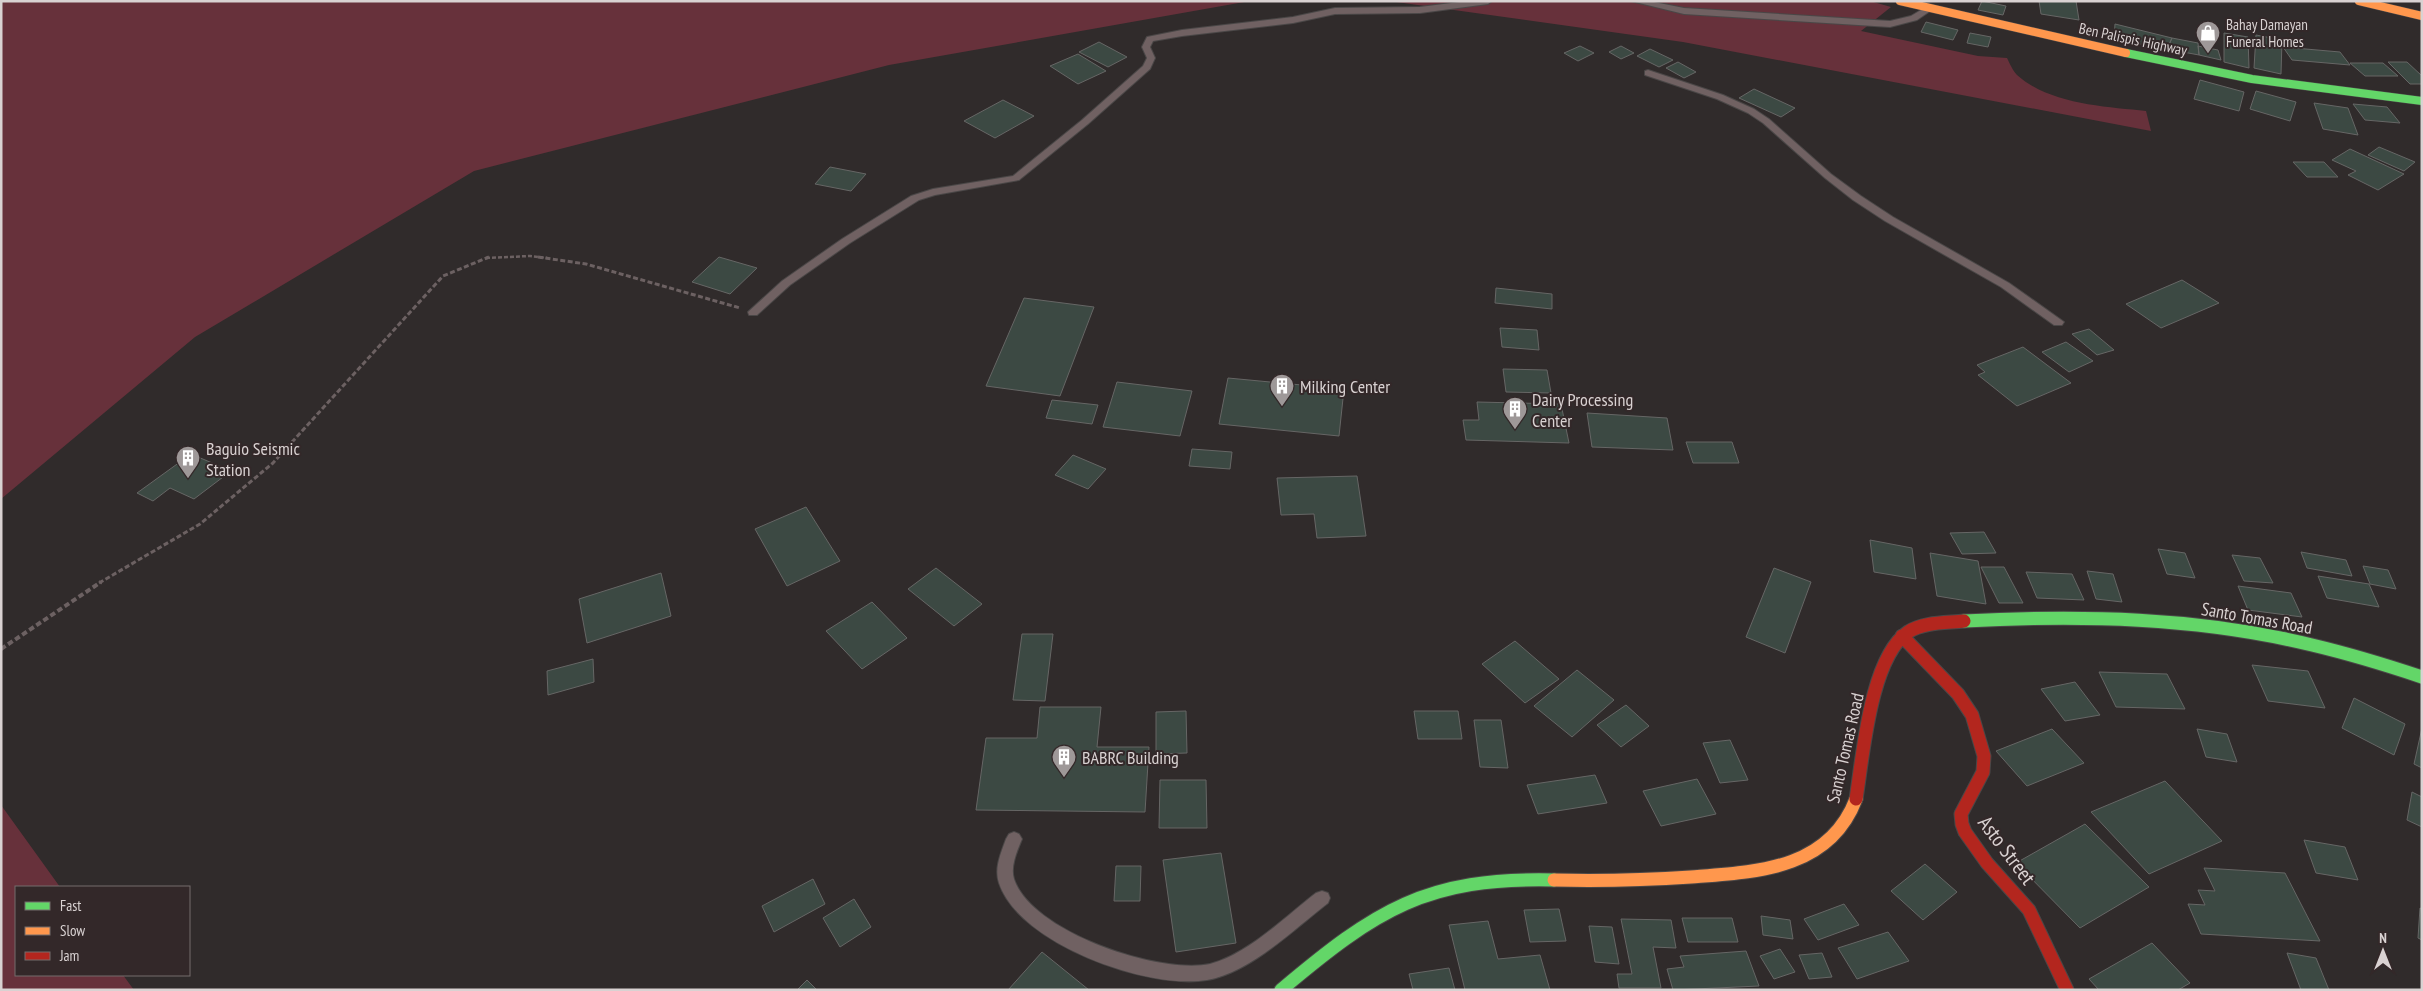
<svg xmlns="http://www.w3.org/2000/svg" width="2423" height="991" font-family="'PT Sans Narrow',sans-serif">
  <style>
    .green { fill: #67313b }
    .building { fill: #3c4943; stroke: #666665 }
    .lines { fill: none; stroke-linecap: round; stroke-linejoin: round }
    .lane-casing { stroke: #4a4747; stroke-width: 2 }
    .fast-far1-casing { stroke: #4a4747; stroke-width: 9 }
    .fast-casing { stroke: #4a4747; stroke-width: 15 }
    .slow-far1-casing { stroke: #4a4747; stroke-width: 9 }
    .slow-casing { stroke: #4a4747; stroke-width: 15 }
    .jam-casing { stroke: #4a4747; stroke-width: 15 }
    .path-far2 { stroke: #6c6162; stroke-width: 2.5; stroke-dasharray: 4 2; stroke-linecap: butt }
    .path-far1 { stroke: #6c6162; stroke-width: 3; stroke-dasharray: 5 2.5; stroke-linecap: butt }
    .path { stroke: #6c6162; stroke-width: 4; stroke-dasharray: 5.5 3; stroke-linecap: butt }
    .lane { fill: #706162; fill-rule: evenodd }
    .fast-far1 { stroke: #63d668; stroke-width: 8 }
    .fast { stroke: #63d668; stroke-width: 13 }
    .slow-far1 { stroke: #ff974d; stroke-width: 8 }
    .slow { stroke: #ff974d; stroke-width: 13 }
    .jam { stroke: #b3261e; stroke-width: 13 }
    .labels { text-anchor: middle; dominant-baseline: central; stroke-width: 4; stroke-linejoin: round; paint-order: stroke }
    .far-poi-label { font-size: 15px; fill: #d9d2d2; stroke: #332829; text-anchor: start }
    .far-street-label { font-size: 15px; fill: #d9d2d2; stroke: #332829 }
    .poi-label { font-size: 18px; fill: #d9d2d2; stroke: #332829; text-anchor: start }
    .street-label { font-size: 18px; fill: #d9d2d2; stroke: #332829 }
    .near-street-label { font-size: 21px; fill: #d9d2d2; stroke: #332829 }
  </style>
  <rect width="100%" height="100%" fill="#302b2b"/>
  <path class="green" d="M1 1H1250L889 65 474 171 195 337 1 499Z
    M1389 1H1870L1891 7 1861 31 1978 56 2007 58C2010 64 2013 71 2017 75 2049 104 2105 107 2146 111L2151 131 1683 42Z
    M1 805 60 887H16V975H123L134 990H1Z"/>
  <path class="building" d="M1982 1 2006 6 2003 15 1978 10Z
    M2039 1H2076L2079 20 2041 14Z
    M1926 22 1958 30 1953 40 1921 32Z
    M2115 24 2172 38 2167 49 2114 39Z
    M1970 33 1991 37 1988 47 1967 43Z
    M2224 33 2248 37 2249 68 2224 62Z
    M2256 35 2282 40 2281 74 2254 68Z
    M2172 38 2198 43 2199 55 2167 49Z
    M1099 42 1127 57 1108 67 1079 52Z
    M1580 46 1594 53 1578 61 1564 53Z
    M1621 46 1634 53 1621 59 1609 52Z
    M2198 46 2218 50 2221 60 2199 55Z
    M2283 47 2340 52 2350 65 2292 60Z
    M1650 49 1673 60 1659 67 1637 56Z
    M1078 54 1106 71 1078 84 1050 66Z
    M1678 62 1696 72 1684 78 1666 68Z
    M2388 62H2407L2422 76V84H2410Z
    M2350 63H2383L2398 76H2365Z
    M2200 80 2244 92 2239 111 2194 99Z
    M1754 89 1795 108 1781 117 1739 98Z
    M2256 91 2296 102 2290 121 2250 109Z
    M1003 100 1034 116 995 138 964 121Z
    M2314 103 2348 108 2358 135 2323 129Z
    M2353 104 2387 107 2400 123 2365 120Z
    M2379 147 2415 162 2404 171 2368 155Z
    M2350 149 2404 174 2378 190 2348 175 2356 171 2332 160Z
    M2293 162H2324L2338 177H2307Z
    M830 167 866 174 851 191 815 184Z
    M719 257 757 268 730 294 692 282Z
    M2182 280 2219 303 2161 328 2126 304Z
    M1496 288 1552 294V309L1495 303Z
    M1024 298 1094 307 1060 396 986 386Z
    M1500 328 1537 330 1539 350 1502 347Z
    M2089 329 2114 350 2097 355 2072 334Z
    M2066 342 2093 361 2069 372 2042 352Z
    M2023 347 2071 383 2017 406 1978 375 1985 372 1977 365Z
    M1503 369 1547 370 1551 393 1506 392Z
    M1228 378 1344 389 1339 436 1219 424Z
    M1117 382 1192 391 1180 436 1103 427Z
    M1052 400 1098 405 1092 424 1046 418Z
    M1477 402 1561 404 1569 443 1466 440 1463 420H1479Z
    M1587 413 1667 418 1673 450 1592 447Z
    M1686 442H1732L1739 463H1693Z
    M1192 449 1232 452 1230 469 1189 466Z
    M191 454 231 471 194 499 170 488 153 501 137 493Z
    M1073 455 1106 469 1088 489 1055 475Z
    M1357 476 1366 536 1317 538 1314 514 1281 515 1277 478Z
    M806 507 840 561 787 586 755 529Z
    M1984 532 1996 553 1962 554 1950 533Z
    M1870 540 1912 548 1916 579 1874 572Z
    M2158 549 2185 553 2195 578 2167 574Z
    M2301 552 2346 560 2352 576 2307 568Z
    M1930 553 1978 561 1986 604 1937 596Z
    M2232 555 2260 558 2273 583 2244 581Z
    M2363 566 2388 570 2396 589 2370 584Z
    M1981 567H2004L2023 603H1999Z
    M936 568 982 604 954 626 908 589Z
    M1774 568 1811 582 1785 653 1746 637Z
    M2087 571 2113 574 2122 602 2096 599Z
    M2026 572 2072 574 2084 600 2037 598Z
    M661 573 671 616 587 643 579 599Z
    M2318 576 2369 584 2379 607 2327 598Z
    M2238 586 2291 593 2302 617 2248 610Z
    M872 602 907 638 862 669 826 631Z
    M1022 634H1053L1045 701 1013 700Z
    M1515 641 1559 679 1525 703 1482 664Z
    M593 659 594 682 548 695 547 671Z
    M2252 665 2308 671 2325 708 2268 701Z
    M1577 670 1614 700 1572 737 1534 706Z
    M2099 672 2167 674 2185 709 2116 707Z
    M2075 682 2100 715 2065 721 2041 689Z
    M2354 698 2405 724 2394 755 2342 728Z
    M1626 705 1649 726 1621 747 1597 725Z
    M1040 707H1101L1097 747H1149L1145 812 976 810 986 738H1037Z
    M1186 711 1187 753 1156 754V712Z
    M1414 711H1458L1462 739H1418Z
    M1474 720H1501L1508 768 1480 767Z
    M2422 728V768L2414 764Z
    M2052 729 2084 763 2027 786 1996 751Z
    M2197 729 2227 734 2237 762 2206 757Z
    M1730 740 1748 780 1720 783 1703 743Z
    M1595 775 1607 803 1538 814 1527 785Z
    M1697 779 1716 814 1661 826 1643 791Z
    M1160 780H1206L1207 828H1159Z
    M2165 781 2222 841 2149 874 2091 812Z
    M2412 792 2422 797V827L2407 820Z
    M2085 824 2149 887 2080 928 2016 863Z
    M2304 840 2345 847 2358 880 2316 873Z
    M1221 853 1236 943 1176 952 1163 860Z
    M1925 864 1957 892 1923 920 1891 891Z
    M1116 866H1141L1140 901H1114Z
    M2204 868 2285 873 2320 941 2201 934 2188 904 2205 905 2198 890 2215 891Z
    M813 879 825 904 774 932 762 906Z
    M854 899 871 927 840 947 823 918Z
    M1844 904 1859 925 1818 940 1804 919Z
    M2420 908 2422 909V940L2418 938Z
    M1559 909 1566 941 1530 942 1524 910Z
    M1761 916 1790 920 1793 939 1763 935Z
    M1682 918H1732L1738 942H1688Z
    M1621 919 1671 920 1676 948 1653 947 1661 988H1619L1617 974H1632Z
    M1488 921 1498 959 1540 955 1550 990H1465L1449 925Z
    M1589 926 1612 927 1619 964 1595 962Z
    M1888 932 1909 961 1857 979 1838 948Z
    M2152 943 2190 983 2178 990H2099L2089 979Z
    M1780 949 1795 972 1774 979 1760 956Z
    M1746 951 1759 986 1673 990 1667 969 1684 967 1680 956Z
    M1042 952 1089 990H1008Z
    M1822 953 1832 977 1809 979 1799 955Z
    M2287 953 2316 958 2329 990H2301Z
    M1449 968 1455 990H1413L1409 974Z
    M807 980 817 990H797Z"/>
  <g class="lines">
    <defs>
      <path id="lane" d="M1467 1H1492L1488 4 1420 13 1335 14 1293 23 1182 36 1153 41 1150 47 1155 58 1150 69 1088 124 1019 180 935 195 919 200 850 243 790 285 757 315H749L748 312 782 281 842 239 911 196 933 189 1013 176 1082 120 1143 66 1147 58 1142 47 1147 37 1182 30 1293 17 1335 8 1420 7Z
        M1631 1H1649L1684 8 1890 21 1911 16 1926 7 1933 9 1917 20 1890 27 1684 14Z
        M1648 70 1723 95 1754 109 1769 119 1831 174 1861 196 1893 217 2009 283 2064 322 2062 325H2054L2001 287 1885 221 1853 200 1825 178 1763 123 1748 113 1717 99 1645 75V71Z
        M1014 832 1019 834 1022 839C1017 851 1010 867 1014 879 1031 932 1160 975 1210 964 1247 955 1286 916 1316 893L1322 891 1328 893 1330 898 1328 903C1294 929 1250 973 1207 980 1149 990 1019 944 999 883 994 868 1001 853 1006 839L1009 834Z"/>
      <path id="fast-far1" d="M2126 53 2252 79 2422 101"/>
      <path id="fast" d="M1964 621C2080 615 2198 617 2312 645 2350 654 2386 665 2422 677
        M1281 990C1376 910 1426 877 1554 880"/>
      <path id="slow-far1" d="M1900 1 2126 53
        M2359 1 2422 16"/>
      <path id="slow" d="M1554 880C1600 881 1646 880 1691 877 1756 872 1829 870 1856 799"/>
      <path id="jam" d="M1902 636 1958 694 1972 715 1984 756 1983 772 1961 814 1962 824 1965 832 1987 863 2029 910 2067 990
        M1856 799C1863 756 1870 658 1908 632 1923 622 1946 623 1964 621"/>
    </defs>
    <use href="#lane" class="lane-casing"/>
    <use href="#fast-far1" class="fast-far1-casing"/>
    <use href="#fast" class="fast-casing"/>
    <use href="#slow-far1" class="slow-far1-casing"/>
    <use href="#slow" class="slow-casing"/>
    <use href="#jam" class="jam-casing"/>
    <path class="path-far2" d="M486 258 530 256 547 258"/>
    <path class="path-far1" d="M538 257 586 264 740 308
      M99 583 200 524 273 463 443 276 489 257"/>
    <path class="path" d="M1 649 101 582"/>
    <use href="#lane" class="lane"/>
    <use href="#fast-far1" class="fast-far1"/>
    <use href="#fast" class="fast"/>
    <use href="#slow-far1" class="slow-far1"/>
    <use href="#slow" class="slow"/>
    <use href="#jam" class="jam"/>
  </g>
  <defs>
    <symbol id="shop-pin" viewBox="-11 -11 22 30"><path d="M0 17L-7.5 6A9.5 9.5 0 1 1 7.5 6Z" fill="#9e9898" stroke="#332829"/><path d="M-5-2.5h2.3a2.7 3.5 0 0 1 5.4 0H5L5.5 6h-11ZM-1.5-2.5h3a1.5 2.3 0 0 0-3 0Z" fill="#fff"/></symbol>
    <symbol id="building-pin" viewBox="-11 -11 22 30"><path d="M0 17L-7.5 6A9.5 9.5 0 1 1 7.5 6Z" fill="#9e9898" stroke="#332829"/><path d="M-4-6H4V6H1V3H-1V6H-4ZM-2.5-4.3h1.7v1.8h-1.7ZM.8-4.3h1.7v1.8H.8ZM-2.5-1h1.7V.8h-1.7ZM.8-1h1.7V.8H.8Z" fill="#fff"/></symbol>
  </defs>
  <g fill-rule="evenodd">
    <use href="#shop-pin" x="2194" y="19" width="28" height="38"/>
    <use href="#building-pin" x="1268" y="372" width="28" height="38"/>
    <use href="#building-pin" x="1501" y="395" width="28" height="38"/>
    <use href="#building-pin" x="174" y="444" width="28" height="38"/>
    <use href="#building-pin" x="1050" y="743" width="28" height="38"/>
  </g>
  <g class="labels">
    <g class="far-poi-label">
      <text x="2226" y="24">Bahay Damayan<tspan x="2226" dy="17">Funeral Homes</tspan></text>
    </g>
    <g class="far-street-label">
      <text transform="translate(2133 39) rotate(12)">Ben Palispis Highway</text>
    </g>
    <g class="poi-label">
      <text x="1300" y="386">Milking Center</text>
      <text x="1532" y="399">Dairy Processing<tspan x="1532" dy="21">Center</tspan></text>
      <text x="206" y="448">Baguio Seismic<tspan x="206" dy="21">Station</tspan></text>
      <text x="1082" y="757">BABRC Building</text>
    </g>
    <g class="street-label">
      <text transform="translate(2257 618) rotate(10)">Santo Tomas Road</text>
      <text transform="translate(1845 748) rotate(-77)">Santo Tomas Road</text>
    </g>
    <g class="near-street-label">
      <text transform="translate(2007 850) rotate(53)">Asto Street</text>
    </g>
  </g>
  <rect width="2423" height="991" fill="none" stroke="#d9d2d2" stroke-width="5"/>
  <rect x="15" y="886" width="175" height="90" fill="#332829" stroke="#756c6d"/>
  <rect x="25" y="902" width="25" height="8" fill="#63d668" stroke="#756c6d"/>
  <text x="60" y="911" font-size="15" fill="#d9d2d2">Fast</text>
  <rect x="25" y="927" width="25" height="8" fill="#ff974d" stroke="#756c6d"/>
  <text x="60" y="936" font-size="15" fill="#d9d2d2">Slow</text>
  <rect x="25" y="952" width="25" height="8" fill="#b3261e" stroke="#756c6d"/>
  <text x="60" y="961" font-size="15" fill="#d9d2d2">Jam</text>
  <g transform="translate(2383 951)" stroke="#332829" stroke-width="4" paint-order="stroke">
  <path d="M0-4L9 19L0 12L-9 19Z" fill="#d9d2d2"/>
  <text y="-8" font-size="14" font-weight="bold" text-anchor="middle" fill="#d9d2d2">N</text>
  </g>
</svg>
